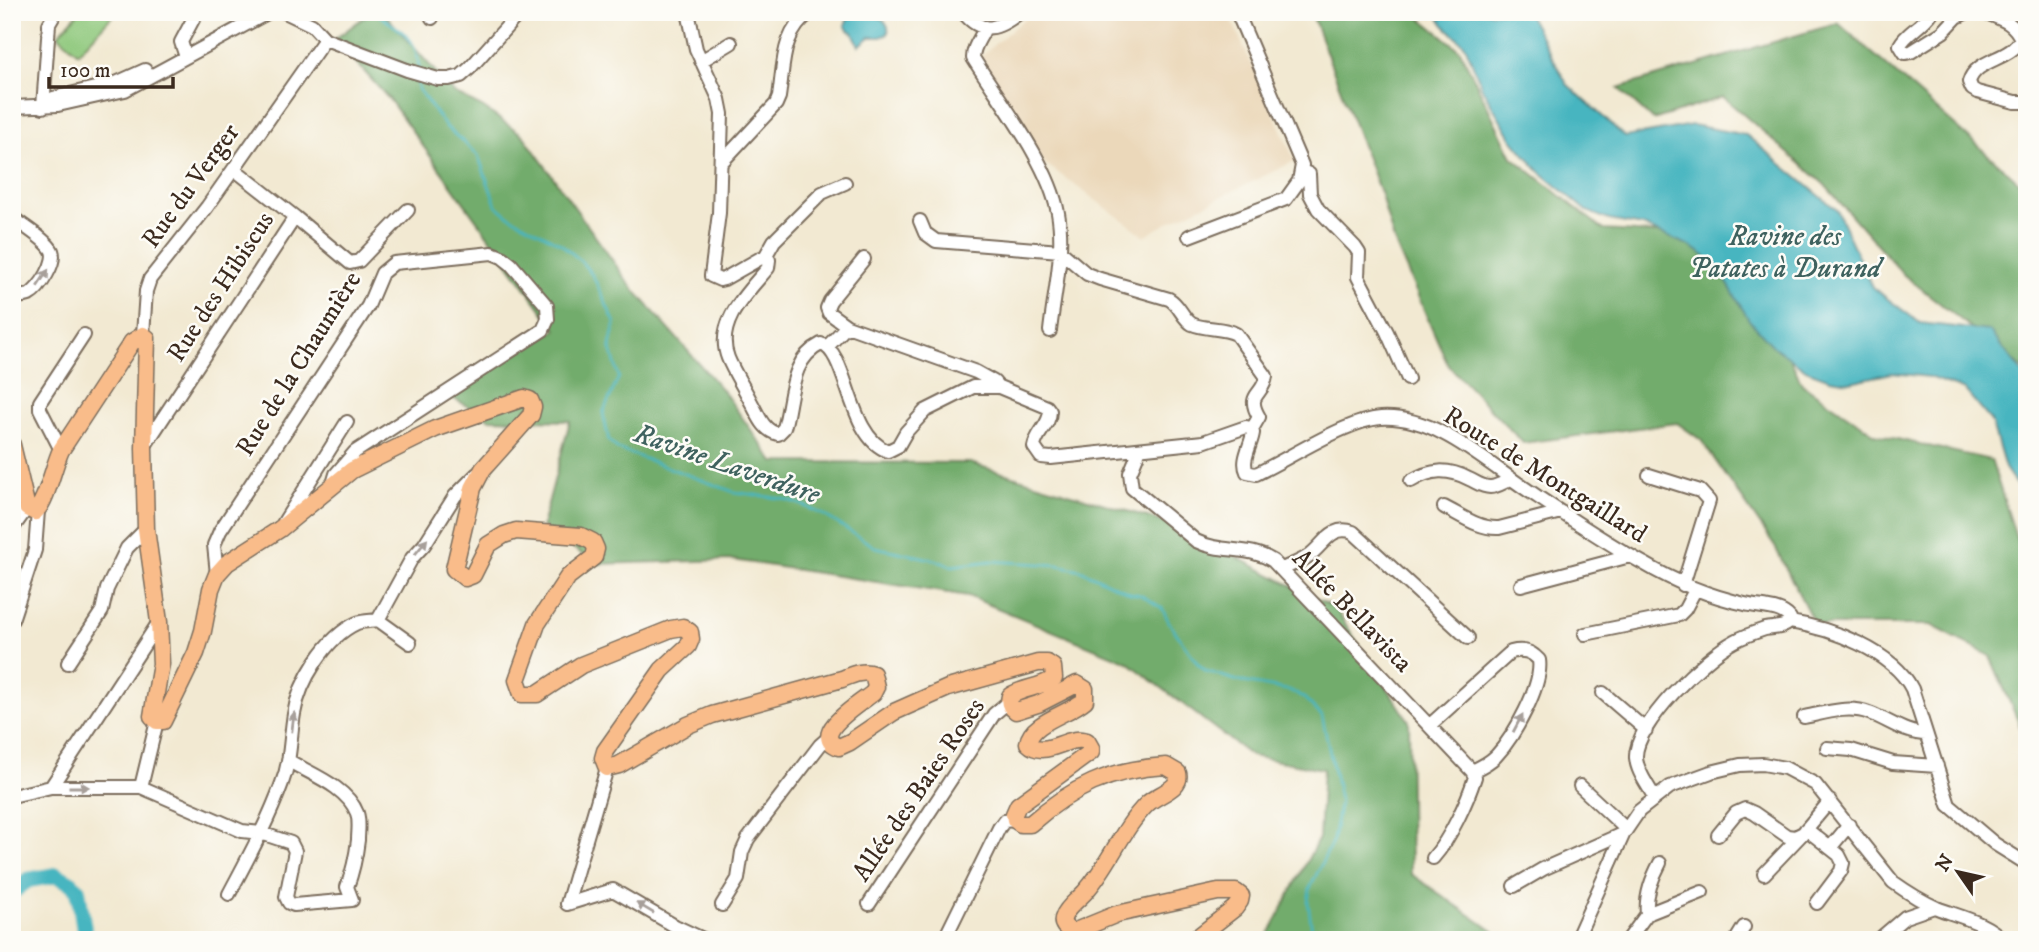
<svg xmlns="http://www.w3.org/2000/svg" width="2039" height="952" font-family="'IM FELL DW Pica',serif">
  <style>
    .built { fill: #ebd8ba }
    .green { fill: #8ec87c; stroke: #64794d; stroke-width: 2 }
    .forest { fill: #72ac6c; stroke: #566b45; stroke-width: 2 }
    .water { fill: #46b5c0; stroke: #40706f; stroke-width: 2 }
    .lines { fill: none; stroke-linecap: round; stroke-linejoin: round }
    .stream { stroke: #46b5c0; stroke-width: 2.5 }
    .river { stroke: #46b5c0; stroke-width: 16 }
    .minor-casing { stroke: #7b6d5d; stroke-width: 16 }
    .major-casing { stroke: #7b6d5d; stroke-width: 19 }
    .minor { stroke: #fff; stroke-width: 12 }
    .major { stroke: #f9bc8a; stroke-width: 16 }
    .oneway { fill: #a79f9a }
    .labels { text-anchor: middle; dominant-baseline: central; stroke-width: 5; stroke-linejoin: round; paint-order: stroke }
    .street-label { font-size: 26px; fill: #3b2a1e; stroke: #fdfcf7 }
    .water-label { font-size: 28px; font-style: italic; fill: #3f625f; stroke: #fdfcf7 }
  </style>
  <rect width="100%" height="100%" fill="#fdfcf7"/>
  <filter id="ink" filterUnits="userSpaceOnUse"><feTurbulence type="fractalNoise" baseFrequency=".0143" numOctaves="2"/><feDisplacementMap in="SourceGraphic" scale="14" xChannelSelector="R" yChannelSelector="G"/><feConvolveMatrix kernelMatrix="1 2 1 2 8 2 1 2 1" color-interpolation-filters="sRGB"/></filter>
  <filter id="wash" filterUnits="userSpaceOnUse"><feTurbulence type="fractalNoise" baseFrequency=".00686" numOctaves="4" result="noise"/><feDisplacementMap in="SourceGraphic" scale="28" xChannelSelector="R" yChannelSelector="G"/><feGaussianBlur stdDeviation="1.57" result="paint"/><feColorMatrix in="noise" values="0 0 0 0 0 0 0 0 0 0 0 0 0 0 0 0 0 1.4 0 .05"/><feComposite in="paint" operator="in"/></filter>
  <g filter="url(#wash)">
    <rect width="100%" height="100%" fill="#f2e9d2"/>
    <path class="built" d="M1032 12H1228L1295 161 1171 221 1145 236 1043 162 981 56Z"/>
    <path class="green" d="M79 12 115 13 78 53 58 35Z"/>
    <path class="forest" d="M371 12H383L454 93 482 107 523 135 630 285 724 392 774 462 970 463 1177 526 1335 608 1409 721 1411 874 1506 940H1266L1319 838 1323 769 1251 756 1128 662 968 596 733 560 596 564 542 526 570 421 490 419 444 393 556 330 389 99 335 39Z
      M1311 12H1413L1460 50 1512 157 1604 230 1733 238 1802 384 1875 434 1991 460 2027 571V742L1990 656 1931 625H1815L1773 543 1701 440 1677 423 1523 443 1448 365 1394 241 1381 195Z
      M1838 23 2027 189V372L1904 275 1824 184 1723 97 1653 120 1618 88Z"/>
    <path class="water" d="M858 12C870 12 891 18 888 33L881 37H870L859 46 853 32 848 30 845 25 848 18 856 16Z
      M1435 12H1527L1567 84 1625 137 1692 125 1746 135 1837 210 1872 287 1920 323 1989 331 2027 378V500L2005 468 1991 421 1965 390 1930 377 1892 373 1850 382 1830 379 1806 370 1773 346 1749 320 1719 269 1705 256 1690 246 1643 226 1609 220 1587 211 1539 171 1512 139 1483 90 1465 45 1444 25Z"/>
    <g class="lines">
      <path class="stream" d="M375 12C400 32 417 33 419 70
        M417 76 418 89 445 126 478 155 496 205 508 215 561 244 580 260 593 276 615 323 610 346 619 377 603 413 609 441 618 449 734 492 784 499 802 505 824 515 875 547 936 560 951 566 991 561 1058 565 1081 570 1130 593 1141 595 1162 608 1170 624 1198 664 1206 671 1238 681 1287 690 1303 697 1322 716 1340 800 1333 840 1310 888 1308 902 1312 930 1323 940"/>
      <path class="river" d="M12 892 28 880 57 875 71 883 78 890 85 936 89 940"/>
    </g>
  </g>
  <g filter="url(#ink)">
    <g class="lines">
      <defs>
        <path id="minor" d="M285 12 312 25 325 39 407 70 438 79H449L461 76 470 68 520 12
          M688 12 696 49 719 99 722 114 719 213 711 276 720 280 724 279 761 258 769 260 768 268C748 292 714 323 728 358 734 373 744 387 751 402 758 414 763 431 778 434L784 428C793 398 789 360 821 344 848 351 848 438 888 451L898 446 906 432 925 411 973 387H999L1047 407 1050 411C1050 425 1036 433 1034 447L1041 457 1051 458 1203 442 1246 427 1252 429 1253 433C1251 446 1241 460 1247 472L1256 474C1290 458 1347 420 1381 418 1436 415 1484 461 1526 489 1565 515 1603 541 1643 563 1675 582 1708 596 1745 604 1760 608 1780 606 1790 618V622C1782 629 1775 627 1765 629 1756 632 1744 636 1735 641 1706 656 1634 724 1636 758 1637 772 1648 785 1654 797
          M963 12C982 36 999 29 1020 12
          M1932 12C1922 27 1907 32 1900 45L1905 53 1911 52 1943 32 1957 17 1967 12
          M1984 12C2001 19 2014 22 2021 39 2010 61 1976 58 1969 82L1972 89 1977 92 2015 102H2027
          M432 18 434 12
          M985 27C981 39 973 45 973 58 1001 103 1048 162 1058 213 1065 251 1054 294 1050 331
          M186 57 181 42 197 12
          M701 61 731 43
          M53 98 116 83 145 70
          M12 107 58 105 125 90 269 12
          M43 107 49 24 56 12
          M721 163 776 104 779 97C784 64 781 33 811 12
          M1302 171 1309 174 1310 194 1318 209 1355 247 1359 253 1358 277 1387 332 1408 379
          M12 217C24 227 43 237 51 249 59 260 39 290 29 295 24 297 18 296 12 296
          M295 217 350 263 359 261 408 210
          M920 221 925 233 936 241 1060 251 1087 274 1100 279 1169 299C1180 305 1182 318 1192 324 1206 330 1223 327 1236 334L1266 376C1264 396 1245 393 1259 417L1252 429
          M1189 236 1286 199 1299 181 1302 165 1237 12
          M765 257 774 241 822 193 845 183
          M864 259 830 301 827 308 829 313 847 326 976 372 994 382 998 387
          M143 335 146 291 150 279 207 207 325 39
          M828 346 847 326
          M144 447 295 217 234 169
          M1140 449 1130 473 1132 488 1196 541C1222 554 1248 545 1273 561L1472 771 1475 777C1467 802 1450 839 1433 858
          M61 450 40 409V402L84 335
          M1649 475 1700 491 1709 501 1683 585
          M1411 481C1431 469 1448 468 1469 479 1476 482 1482 487 1490 487 1497 487 1504 482 1511 479
          M1444 507C1462 516 1479 529 1499 528L1561 512
          M284 522 347 422
          M12 529 27 508
          M1282 569C1290 565 1300 562 1307 557 1324 546 1330 524 1353 532L1468 638
          M217 574 214 545 220 531 368 306 382 273 394 263 492 253 502 257 511 264 547 306 548 319 543 330 355 452 336 474 332 487
          M1521 585 1630 556
          M12 620 35 550 38 511
          M378 620 410 643
          M1790 622C1830 628 1893 651 1912 689L1949 805 1995 844 2027 864
          M1585 634 1679 615 1685 609 1695 590
          M68 663 102 611 107 589 127 548 146 529
          M1603 693 1646 730
          M1804 717C1824 713 1849 705 1869 713 1889 720 1905 734 1926 734
          M1430 725 1511 652C1523 649 1531 651 1539 660 1543 685 1513 738 1496 756 1489 763 1481 767 1472 771
          M1827 748 1851 750 1893 763 1937 766
          M1580 786 1626 829
          M51 787 159 622
          M141 787 157 721
          M12 796 51 787H141L242 831 261 833 291 843 295 851 286 897 289 903 294 905 352 900 347 887C353 871 356 857 358 840 358 831 360 822 357 813 347 787 311 774 289 761
          M1806 829 1839 855 1843 863 1841 871 1817 903
          M1718 835 1736 813 1745 809 1754 813 1787 836 1795 837 1803 833 1830 801
          M1830 848 1849 825
          M1764 874 1802 834
          M1514 886 1543 869 1624 833
          M229 894C248 858 268 822 282 783 291 760 290 737 294 714 299 682 326 637 357 623 363 621 371 621 378 620L412 558 424 545 455 496 477 474
          M567 904 613 890 675 926 705 940
          M567 904 607 768
          M869 904 994 714 1008 702
          M722 905 738 879 742 852 748 839 820 745 828 738
          M1647 914 1702 892
          M944 940 999 828 1004 821 1015 820
          M1576 940 1624 833 1639 811 1670 787 1711 772 1740 765 1763 764 1785 768 1815 784 1893 882C1907 892 1921 901 1937 908 1960 917 1986 922 2003 940
          M1628 940 1647 914C1645 897 1652 878 1660 863
          M1736 940 1744 927
          M1878 940 1905 917 1934 907"/>
        <path id="major" d="M12 445 27 508 35 512C47 501 53 467 61 450L132 342 143 335 147 338 144 448 146 529 159 622 161 664 152 716 157 721H163L196 653 203 631 211 589 217 574 227 563 280 529 352 470 435 429 524 398 530 400 533 407 531 415 483 469 473 488 454 569 465 578 473 575 488 545 504 535 516 531 581 536 593 542 596 549 594 557 568 577 537 624 517 680 522 694H537L581 665 671 629 683 627 690 632 691 639 688 646 662 670 605 751 603 758 607 768 619 765 688 725 712 715 842 679C852 675 862 670 873 674L876 687 873 693C862 702 807 735 839 747L850 742 894 712 948 688 1038 663H1047L1053 667 1054 678C1041 688 1024 687 1010 696 1008 703 1010 707 1016 711L1038 704 1077 684 1085 689V700C1069 714 1031 722 1028 743 1045 760 1067 734 1087 741L1091 748V752L1018 805 1014 814 1015 820 1021 824H1030C1071 788 1110 769 1166 766L1178 773C1182 789 1157 794 1147 804 1121 830 1109 866 1085 892 1079 899 1067 907 1064 916 1060 924 1066 929 1073 932L1117 914 1218 892H1236L1241 896 1240 901 1235 908 1194 940"/>
      </defs>
      <use href="#minor" class="minor-casing"/>
      <use href="#major" class="major-casing"/>
      <use href="#minor" class="minor"/>
      <use href="#major" class="major"/>
    </g>
    <defs><path id="oneway-solid" d="M-6-.8H1V-3.2L6.5 0L1 3.2V.8H-6Z" transform="scale(1.75)"/></defs>
    <g class="oneway">
      <use href="#oneway-solid" transform="translate(43 278) rotate(-57)"/>
      <use href="#oneway-solid" transform="translate(421 547) rotate(-51)"/>
      <use href="#oneway-solid" transform="translate(293 722) rotate(-83)"/>
      <use href="#oneway-solid" transform="translate(1518 723) rotate(-62)"/>
      <use href="#oneway-solid" transform="translate(79 787)"/>
      <use href="#oneway-solid" transform="translate(645 908) rotate(-149)"/>
    </g>
  </g>
  <g class="labels">
    <g class="street-label">
      <text transform="translate(191 186) rotate(-54)">Rue du Verger</text>
      <text transform="translate(221 287) rotate(-57)">Rue des Hibiscus</text>
      <text transform="translate(299 364) rotate(-58)">Rue de la Chaumière</text>
      <text transform="translate(1545 475) rotate(32)">Route de Montgaillard</text>
      <text transform="translate(1352 611) rotate(46)">Allée Bellavista</text>
      <text transform="translate(919 790) rotate(-56)">Allée des Baies Roses</text>
    </g>
    <g class="water-label">
      <text x="1785" y="236">Ravine des<tspan x="1785" dy="32">Patates à Durand</tspan></text>
      <text transform="translate(727 464) rotate(19)">Ravine Laverdure</text>
    </g>
  </g>
  <rect width="2039" height="952" fill="none" stroke="#fdfcf7" stroke-width="42"/>
  <g transform="translate(1958 872) rotate(304)" stroke="#fdfcf7" stroke-width="5" paint-order="stroke">
  <path d="M0-5L12 26L0 18L-12 26Z" fill="#3b2a1e"/>
  <text y="-10" font-size="19" font-weight="bold" text-anchor="middle" fill="#3b2a1e">N</text>
  </g>
  <path d="M49 77v10h124v-10" fill="none" stroke="#3b2a1e" stroke-width="3.5"/>
  <text x="60" y="77" font-size="21" fill="#3b2a1e" stroke="#fdfcf7" stroke-width="5" paint-order="stroke">100 m</text>
</svg>
